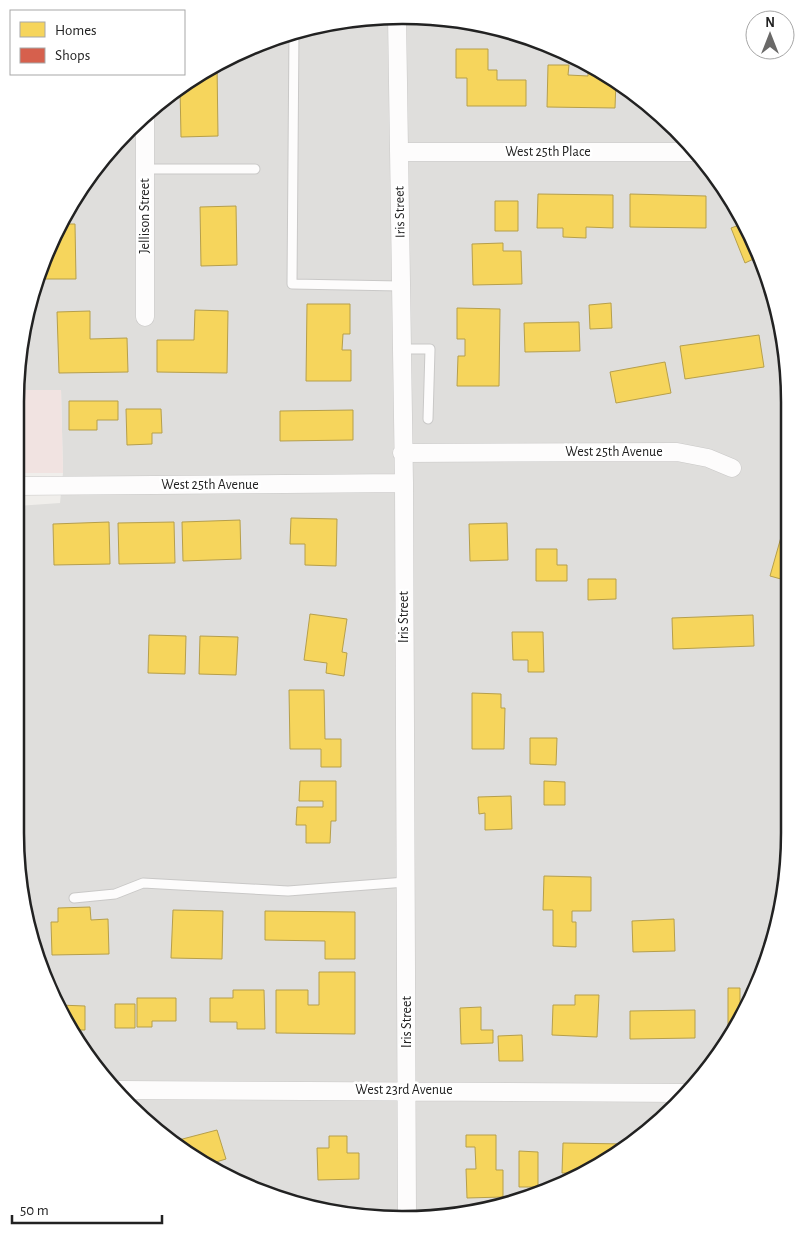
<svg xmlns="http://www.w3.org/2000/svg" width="805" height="1235" font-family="'Alegreya Sans',sans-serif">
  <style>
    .residential { fill: #dfdedc }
    .commercial { fill: #f1e3e1 }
    .homes { fill: #f6d55c; stroke: #b69f4b }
    .shops { fill: #d6604d; stroke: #a04d40 }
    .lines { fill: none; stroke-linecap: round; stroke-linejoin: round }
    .lane-casing { stroke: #c9c8c7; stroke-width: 11 }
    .street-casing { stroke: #c9c8c7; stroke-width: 19 }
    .lane { stroke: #fdfcfc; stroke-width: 9 }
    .street { stroke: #fdfcfc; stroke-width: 18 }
    .labels { text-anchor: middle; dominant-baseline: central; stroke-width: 5; stroke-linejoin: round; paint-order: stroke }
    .street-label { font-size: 14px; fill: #222; stroke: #fff }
    .rim { fill: none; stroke: #222; stroke-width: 2.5 }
  </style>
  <rect width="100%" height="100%" fill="#f0eeeb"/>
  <path class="residential" d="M377 16 453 18 527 36 596 67 658 111 710 167 750 231 777 302 789 377 787 883 750 1004 694 1088 596 1168 478 1212 377 1219 254 1191 166 1140 80 1048 35 957 15 832 17 506 60 503 63 473 61 390H18V352L55 231 111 147 167 95 231 55 302 28Z"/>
  <path class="commercial" d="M18 390H61L63 473H18Z"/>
  <path class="homes" d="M456 49H488V70H497V80H526V106H467V78H456Z
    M588 63 596 67 616 81 615 108 547 107 548 65H569L568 75 588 76Z
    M217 64 218 136 181 137 180 87Z
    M639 97 651 106 639 107Z
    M538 194 613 195V228L586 227V238L563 237V228H537Z
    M630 194 706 196V228L630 227Z
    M495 201H518V231H495Z
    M236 206 237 265 201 266 200 207Z
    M745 223 750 231 760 256 745 263 731 228Z
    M60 224H75L76 279H45L44 266 55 231Z
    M503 243V251H521L522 284 473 285 472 244Z
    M611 303 612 328 590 329 589 305Z
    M307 304H350V334H343L342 350H351V381H306Z
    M457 308 500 309 499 386H457L458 356H465V339H457Z
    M195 310 228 311 227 373 157 372V340H194Z
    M90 311V339L127 338 128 372 59 373 57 312Z
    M579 322 580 351 525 352 524 323Z
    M759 335 764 367 685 379 680 346Z
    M786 356 789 377V430L779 357Z
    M665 362 671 393 616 403 610 372Z
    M69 401H118V420H97V430H69Z
    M126 409H161L162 433H152V444L127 445Z
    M353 410V440L280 441V411Z
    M789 509 788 581 770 576Z
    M291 518 337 519 336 566 305 565V544H290Z
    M240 520 241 559 183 561 182 522Z
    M109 522 110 564 54 565 53 524Z
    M174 522 175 563 119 564 118 523Z
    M507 523 508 560 470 561 469 524Z
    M536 549H557V565H567V581H536Z
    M588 579H616V599L588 600Z
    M310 614 347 619 342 652 347 653 344 676 326 673 327 663 304 660Z
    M753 615 754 646 673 649 672 618Z
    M512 632H543L544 672H528V660H513Z
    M149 635 186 636 185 674 148 673Z
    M200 636 238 637 236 675 199 674Z
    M289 690H324L325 739H341V767H321V749H290Z
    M472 693 501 694V708H505L504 749H472Z
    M530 738H557L556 765 530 764Z
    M300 781H336V821H331L330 843H306V825H296L297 807H323V801H299Z
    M544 781 565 782V805H544Z
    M511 796 512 829 485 830V813L479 814 478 797Z
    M544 876 591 877V911H572V922H576V947L553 946V910H543Z
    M90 907 91 920 108 919 109 954 52 955 51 922H58V908Z
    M173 910 223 911 222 959 171 958Z
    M265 911 355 912V959H325V941L265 940Z
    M674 919 675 951 633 952 632 921Z
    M319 972H355V1034L276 1033V990H308V1005H319Z
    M728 988H740V1010H746L728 1036Z
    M233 990H264L265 1029H237V1022H210V998H233Z
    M575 995H599L597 1037 552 1035 553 1005H575Z
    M137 998H176V1021H152V1027H137Z
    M115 1004H135V1028H115Z
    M59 1005 85 1006V1030H71Z
    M481 1007V1030H493V1043L461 1044 460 1008Z
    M695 1010V1038L630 1039V1011Z
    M522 1035 523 1061H499L498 1036Z
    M217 1130 226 1159 209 1164 171 1142Z
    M466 1135H496V1170H503V1197L467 1198 466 1169H476L475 1147H466Z
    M329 1136H347V1153H359V1179L318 1180 317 1148H329Z
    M563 1143 626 1144 596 1168 582 1173H562Z
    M519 1151 538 1152V1187H519Z"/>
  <path class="shops" d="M23 395V442H18V396Z"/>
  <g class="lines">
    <defs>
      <path id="lane" d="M294 31 292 284 400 286
        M145 169H255
        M401 349H430L428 419
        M74 898 115 894 143 883 288 891 406 882"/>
      <path id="street" d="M397 16 404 483 407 1217
        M145 115V317
        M399 152H696
        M402 453 677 452 708 458 732 468
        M17 486 404 483
        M119 1090 688 1093"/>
    </defs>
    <use href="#lane" class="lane-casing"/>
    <use href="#street" class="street-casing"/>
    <use href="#lane" class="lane"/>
    <use href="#street" class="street"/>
  </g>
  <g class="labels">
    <g class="street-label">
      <text x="548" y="152">West 25th Place</text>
      <text transform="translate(400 212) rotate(-91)">Iris Street</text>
      <text transform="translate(145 216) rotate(-90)">Jellison Street</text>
      <text x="614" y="452">West 25th Avenue</text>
      <text x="210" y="485">West 25th Avenue</text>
      <text transform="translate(404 617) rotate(-90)">Iris Street</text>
      <text transform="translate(407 1022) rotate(-90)">Iris Street</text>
      <text x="404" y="1090">West 23rd Avenue</text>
    </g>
  </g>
  <path d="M0 0H805V1235H0ZM402 24H403A378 378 0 0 1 781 402V833A378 378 0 0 1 403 1211H402A378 378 0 0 1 24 833V402A378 378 0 0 1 402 24Z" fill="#fff" fill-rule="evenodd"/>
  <path class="rim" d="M402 24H403A378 378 0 0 1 781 402V833A378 378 0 0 1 403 1211H402A378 378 0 0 1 24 833V402A378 378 0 0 1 402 24Z"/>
  <rect x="10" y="10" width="175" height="65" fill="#ffffff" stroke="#a7a7a7"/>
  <rect x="20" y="22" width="25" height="15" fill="#f6d55c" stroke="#a7a7a7"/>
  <text x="55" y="35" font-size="15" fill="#222222">Homes</text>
  <rect x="20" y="48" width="25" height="15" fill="#d6604d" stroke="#a7a7a7"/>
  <text x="55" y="60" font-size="15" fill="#222222">Shops</text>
  <g transform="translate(770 35)"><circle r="24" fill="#ffffff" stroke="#a7a7a7"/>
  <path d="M0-4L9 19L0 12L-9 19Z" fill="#6a6968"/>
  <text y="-8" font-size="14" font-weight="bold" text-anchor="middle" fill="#222222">N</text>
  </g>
  <path d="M12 1215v8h150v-8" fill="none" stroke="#222222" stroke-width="2.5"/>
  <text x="20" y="1215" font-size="15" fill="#222222" stroke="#ffffff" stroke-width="4" paint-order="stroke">50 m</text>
</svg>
